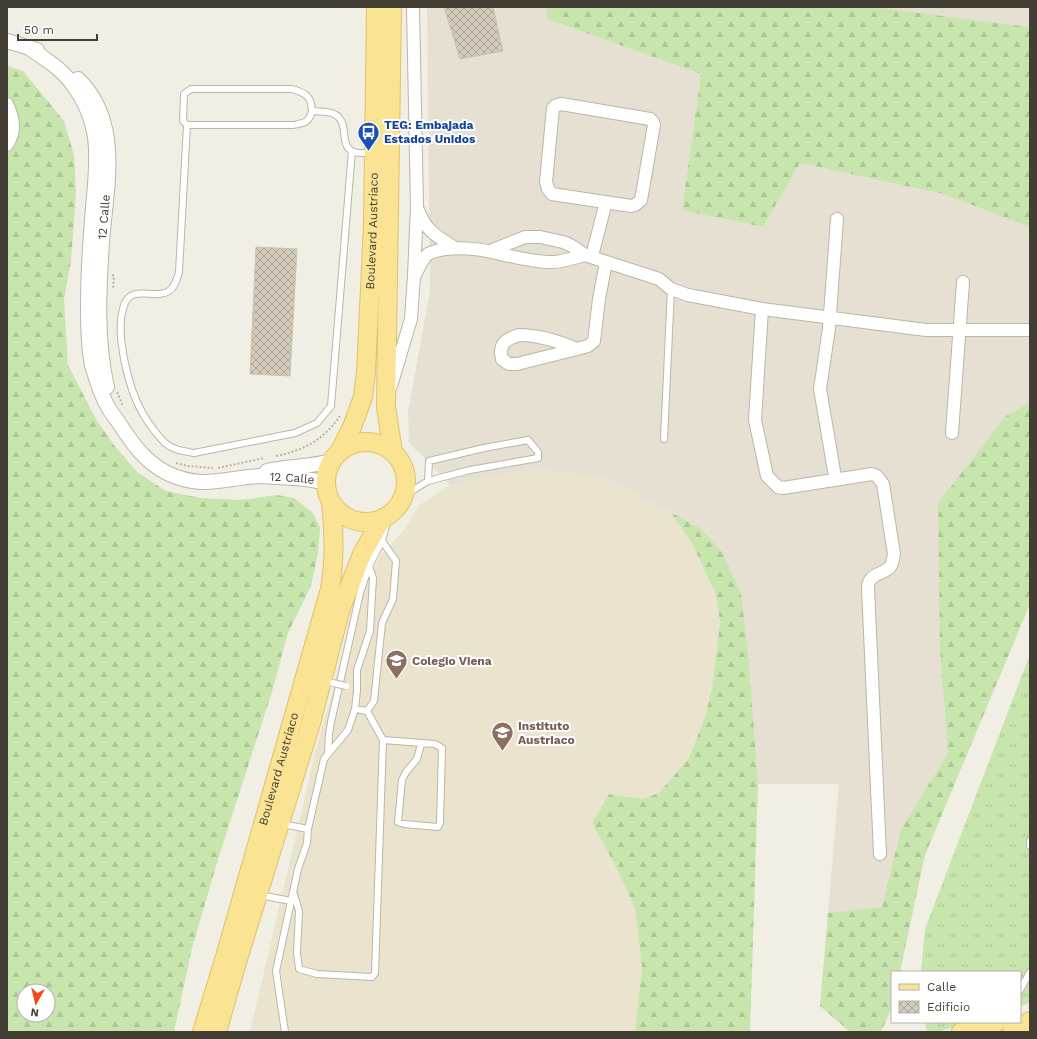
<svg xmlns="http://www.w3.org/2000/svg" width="1037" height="1039" font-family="'Work Sans',sans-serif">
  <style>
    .residential { fill: #e5e0d2 }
    .education { fill: #eae4ce }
    .grass { fill: url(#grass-tufts) }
    .forest { fill: url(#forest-firs); fill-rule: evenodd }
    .building { fill: url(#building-cross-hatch); stroke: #cdc3ae }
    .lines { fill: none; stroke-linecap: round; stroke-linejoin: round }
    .service-casing { stroke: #bcb6a7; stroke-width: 8 }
    .minor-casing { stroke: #bcb6a7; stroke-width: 14 }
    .tertiary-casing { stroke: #bcb6a7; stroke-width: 16 }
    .primary-casing { stroke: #dfc265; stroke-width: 20 }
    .path { stroke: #beb399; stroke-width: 2; stroke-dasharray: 2 2; stroke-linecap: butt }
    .service { stroke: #fff; stroke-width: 6 }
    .minor { stroke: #fff; stroke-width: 12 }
    .tertiary { stroke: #fff; stroke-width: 14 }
    .primary { stroke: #fae494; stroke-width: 18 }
    .service-bridge-casing { stroke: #bcb6a7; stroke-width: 8; stroke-linecap: butt }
    .service-bridge { stroke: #fff; stroke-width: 6 }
    .labels { text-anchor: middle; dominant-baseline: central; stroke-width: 4; stroke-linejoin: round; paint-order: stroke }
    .transit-label { font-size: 12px; font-weight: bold; fill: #164399; stroke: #fff; text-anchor: start }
    .street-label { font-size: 12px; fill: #433e34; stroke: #fff }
    .education-label { font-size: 12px; font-weight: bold; fill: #785e54; stroke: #fff; text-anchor: start }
  </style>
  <defs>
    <pattern id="grass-tufts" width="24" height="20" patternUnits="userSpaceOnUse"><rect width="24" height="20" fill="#c8e5ae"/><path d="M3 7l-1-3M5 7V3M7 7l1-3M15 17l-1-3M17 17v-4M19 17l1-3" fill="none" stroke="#adc696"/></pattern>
    <pattern id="forest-firs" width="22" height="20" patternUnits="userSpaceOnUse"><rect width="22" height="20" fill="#c8e5ae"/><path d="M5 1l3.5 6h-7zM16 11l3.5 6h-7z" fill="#adc696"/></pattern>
    <pattern id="building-cross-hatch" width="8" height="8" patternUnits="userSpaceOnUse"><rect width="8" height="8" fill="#d2caba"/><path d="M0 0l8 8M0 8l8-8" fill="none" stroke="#aca598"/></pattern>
  </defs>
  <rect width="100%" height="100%" fill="#f1eee4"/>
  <path class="residential" d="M427 7H546L547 19 701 74 682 209 763 227 800 163 943 194 1030 227V402L1006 416 940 650 948 753 901 829 882 907 828 913 839 784H758L749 662 700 528 605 478 530 469 450 485 409 442 408 412 430 291Z
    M872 7H1030V27L915 13Z"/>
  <path class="education" d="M530 469 605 478 670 512 692 543 716 595 720 621 712 689 705 717 689 758 659 793 643 799 609 794 592 823 614 863 635 908 642 968 635 1032H250L316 749 332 694 343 651 357 607 380 556 405 529 418 506 450 485Z"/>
  <path class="grass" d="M1030 654V1003L1020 1006V972H921L925 929Z
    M925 1022H970L938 1032H927Z"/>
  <path class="forest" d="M546 7H872L1030 27V227L943 194 800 163 763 227 682 210 701 74 547 19Z
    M7 66 23 71 64 121 74 155 76 194 71 260 64 300 68 365 97 421 114 445 137 472 166 491 201 498 241 500 277 495 294 498 312 512 320 527 318 553 311 586 288 633 271 695 219 856 192 948 174 1032H7ZM24 991H48V1015H24Z
    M1030 402V604L925 855 900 972H892V1007L881 1032H850L820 1006 828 913 882 907 901 829 948 753 940 650 938 503 1006 416Z
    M670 512 700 528 722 552 741 594 749 662 758 784 750 1032H635L642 968 635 908 614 863 592 823 609 794 643 799 659 793 689 758 705 717 712 689 720 621 716 595 692 543Z"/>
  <path class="building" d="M444 7H493L503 51 460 59Z
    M256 247 297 249 290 376 250 374Z"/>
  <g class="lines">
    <defs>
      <path id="service" d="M312 111C311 96 306 93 292 89H191L184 94 183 121 187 125H293C304 123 309 123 312 111 319 112 328 111 334 114 350 121 339 145 352 151 355 153 361 153 364 153
        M187 125 179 272C177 279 175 287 169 291 156 300 132 285 125 303 113 330 129 390 143 414 149 424 157 435 165 443 173 450 183 451 194 453L295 433 317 423 331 406 352 151
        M664 439 671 289
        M405 495 428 481 470 470 538 458V452L528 440 484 448 429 461 428 481
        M367 711 374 701 382 623 393 599 396 561 382 541 386 525
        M383 740 435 744 442 748 440 823 438 827 404 824 398 822 402 780 406 772 417 759 421 744
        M328 754 329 734 331 722 360 593 369 566 382 541
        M282 824 308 829
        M1030 841V846
        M294 894 299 911 297 953 299 969 317 974 372 977 375 973 383 740 367 711 355 709
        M260 895 291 901
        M1020 990 1030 972
        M285 1032 276 971 298 869 307 843 308 829 324 759 348 730 355 709 357 691V670L370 631 373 578 369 566"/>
      <path id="minor" d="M7 104C14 119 16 131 7 145
        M561 104 650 119 653 122 654 125 641 200 635 205 631 206 552 194 548 189 546 182 553 108 555 106Z
        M418 210C427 232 435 235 455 248
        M490 251 525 237H540L563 242 572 246 585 255 659 279 671 289 688 295 762 309 926 330H1030
        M592 256 606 202
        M415 275C419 268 422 259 428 254 433 251 440 250 446 249 483 244 516 262 552 262 562 262 574 258 585 255
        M762 309 755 420 767 476 778 487 783 488 872 474 877 476 883 484 894 554C893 558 893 563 890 567 883 575 868 573 868 588L880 854
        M519 335C540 335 558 341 577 349L517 364H509L502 359C498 344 506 339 519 335Z
        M577 349 588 346 594 341 599 299 606 262
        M391 386 411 319 414 276 417 207 413 7
        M952 433 963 282
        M836 480 834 471 820 389 829 328 837 219"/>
      <g id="tertiary">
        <path d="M7 41 37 50"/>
        <path id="s1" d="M29 48C45 59 62 69 73 85 103 125 97 162 93 208 90 241 88 274 88 308 88 327 88 346 92 365 96 379 101 395 108 407 111 413 116 418 119 423 132 443 145 462 167 473 202 490 224 478 259 476 265 476 272 477 278 477 294 478 310 478 326 483"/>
        <path d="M78 79C123 123 106 187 102 242 99 290 96 340 107 387"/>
        <path d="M267 471C288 466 310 467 332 461"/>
      </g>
      <g id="primary">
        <path d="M392 7 386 407 393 452"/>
        <circle cx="366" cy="482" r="40"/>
        <path id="s2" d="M340 451 352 427 363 397 366 372 373 226 376 7"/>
        <path d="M1030 1021 1026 1024V1027L1030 1032"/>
        <path id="s3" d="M202 1032 225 957 330 589C335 559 334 533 331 502"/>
        <path d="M217 1032 237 962 311 723 341 608 362 554 382 519"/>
        <path d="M961 1032 997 1022"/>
        <path d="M1012 1032 1014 1027V1022"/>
      </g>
    </defs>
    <use href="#service" class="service-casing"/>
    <use href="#minor" class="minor-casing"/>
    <use href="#tertiary" class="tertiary-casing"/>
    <use href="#primary" class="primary-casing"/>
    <path class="path" d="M112 275 114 276 113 289
      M117 392 123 406
      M276 456C305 450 323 440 340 416
      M176 463 188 466 213 468
      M218 468 264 458"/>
    <use href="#service" class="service"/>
    <use href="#minor" class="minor"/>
    <use href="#tertiary" class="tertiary"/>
    <use href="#primary" class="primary"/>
    <defs>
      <path id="service-bridge" d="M333 683 346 686"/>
    </defs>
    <use href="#service-bridge" class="service-bridge-casing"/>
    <use href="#service-bridge" class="service-bridge"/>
  </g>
  <defs>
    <symbol id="bus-pin" viewBox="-11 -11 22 30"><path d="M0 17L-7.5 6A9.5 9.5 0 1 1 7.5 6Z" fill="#1a4fb4" stroke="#fff"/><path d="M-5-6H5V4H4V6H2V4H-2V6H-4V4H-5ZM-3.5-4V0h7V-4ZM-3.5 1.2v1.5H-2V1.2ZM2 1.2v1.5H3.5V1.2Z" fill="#fff"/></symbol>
    <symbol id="school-pin" viewBox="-11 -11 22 30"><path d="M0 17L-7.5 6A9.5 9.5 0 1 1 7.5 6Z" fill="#8d6e63" stroke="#fff"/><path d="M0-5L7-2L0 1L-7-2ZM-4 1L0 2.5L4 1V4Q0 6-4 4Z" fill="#fff"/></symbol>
  </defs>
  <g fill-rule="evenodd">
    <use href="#bus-pin" x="356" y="120" width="25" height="34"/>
    <use href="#school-pin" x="384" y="648" width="25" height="34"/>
    <use href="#school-pin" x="490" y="720" width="25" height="34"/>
  </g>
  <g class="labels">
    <g class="transit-label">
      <text x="384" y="125">TEG: Embajada<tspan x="384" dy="14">Estados Unidos</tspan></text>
    </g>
    <g class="street-label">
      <text transform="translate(104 217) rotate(-85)">12 Calle</text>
      <text stroke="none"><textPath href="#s2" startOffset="225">Boulevard Austríaco</textPath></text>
      <text stroke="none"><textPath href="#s1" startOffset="605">12 Calle</textPath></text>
      <text stroke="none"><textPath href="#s3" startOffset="274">Boulevard Austríaco</textPath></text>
    </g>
    <g class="education-label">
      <text x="412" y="661">Colegio Viena</text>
      <text x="518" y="726">Instituto<tspan x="518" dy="14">Austriaco</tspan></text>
    </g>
  </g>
  <rect width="1037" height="1039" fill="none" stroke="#433e34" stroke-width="16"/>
  <rect x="891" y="971" width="130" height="52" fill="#ffffff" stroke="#b4b2ae"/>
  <rect x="899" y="984" width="20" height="6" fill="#fae494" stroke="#b4b2ae"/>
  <text x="927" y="991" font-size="12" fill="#433e34">Calle</text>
  <rect x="899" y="1001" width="20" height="12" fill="url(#building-cross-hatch)" stroke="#b4b2ae"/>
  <text x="927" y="1011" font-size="12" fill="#433e34">Edificio</text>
  <g transform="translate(36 1003) rotate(188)"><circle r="19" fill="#ffffff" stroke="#b4b2ae"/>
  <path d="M0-3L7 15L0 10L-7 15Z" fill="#f2491b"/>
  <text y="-6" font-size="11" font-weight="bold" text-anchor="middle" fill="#433e34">N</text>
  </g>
  <path d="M18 34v6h79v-6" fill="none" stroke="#433e34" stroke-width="2"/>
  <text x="24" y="34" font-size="12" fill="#433e34" stroke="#ffffff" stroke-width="3" paint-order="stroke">50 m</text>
</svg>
